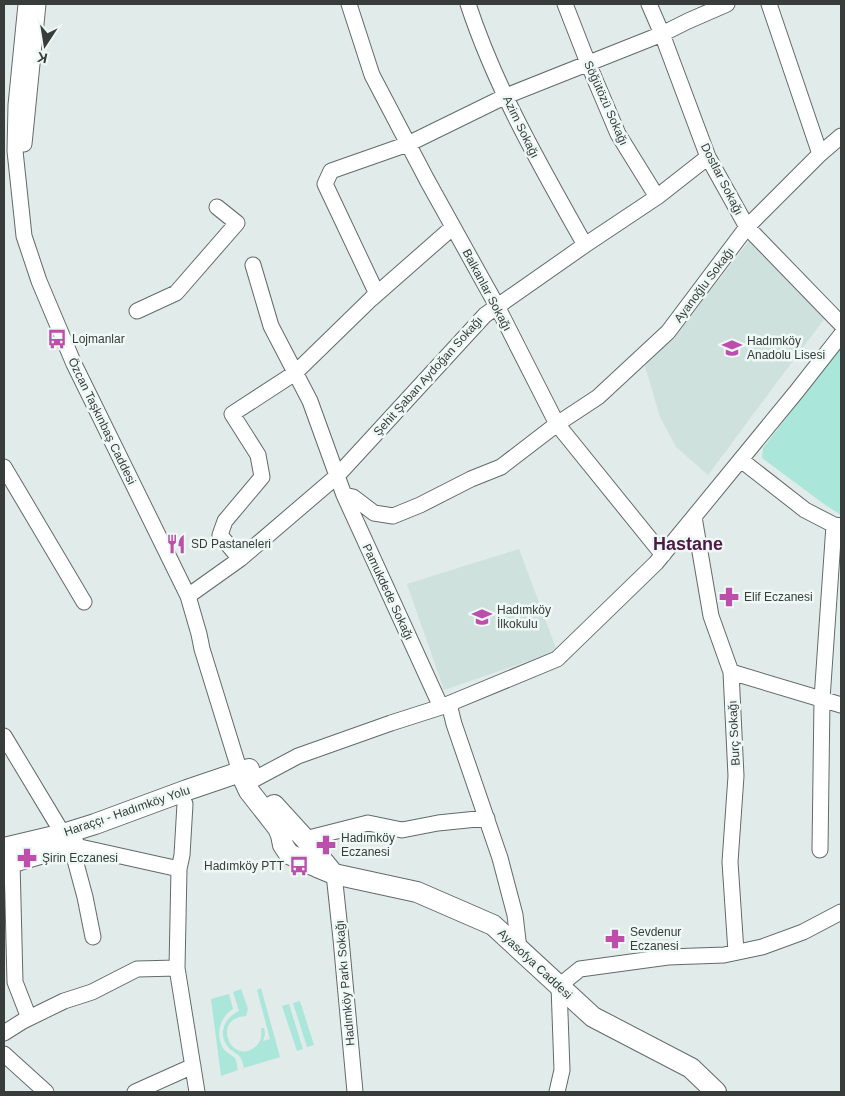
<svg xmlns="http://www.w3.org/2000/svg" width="845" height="1096" font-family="Arial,sans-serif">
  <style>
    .built { fill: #cee1dd }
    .green { fill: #abe6da }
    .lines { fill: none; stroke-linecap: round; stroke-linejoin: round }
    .minor-casing { stroke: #626b69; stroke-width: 17 }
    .major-casing { stroke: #626b69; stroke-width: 22 }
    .minor { stroke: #fff; stroke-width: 15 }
    .major { stroke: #fff; stroke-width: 20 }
    .labels { text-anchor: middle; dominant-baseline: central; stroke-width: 5; stroke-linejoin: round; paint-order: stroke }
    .street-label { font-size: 12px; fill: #383c3b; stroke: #eef9f6 }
    .poi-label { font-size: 12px; fill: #383c3b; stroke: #eef9f6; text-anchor: start }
    .district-label { font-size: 18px; font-weight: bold; fill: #4e1946; stroke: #eef9f6 }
  </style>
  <rect width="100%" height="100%" fill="#e1ebe9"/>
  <path class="built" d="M749 241 825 318 708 475 676 447 660 417 645 366 680 330Z
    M519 549 557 651 444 690 407 584Z"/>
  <path class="green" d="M841 346V515L824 504 762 458 763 448Z
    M261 988 280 1057 244 1068C243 1065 242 1059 240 1057 237 1053 231 1051 228 1047 217 1034 225 1017 239 1011L233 992 241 989 248 1009 246 1016C210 1018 232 1066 255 1047 261 1042 262 1036 261 1028H264L265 1034 263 1041 270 1039 257 990Z
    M229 994 233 1009C220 1017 215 1034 223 1048 226 1053 232 1055 235 1058 237 1061 237 1067 238 1070L221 1076 211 999Z
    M300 1001 314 1045 307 1047 293 1003Z
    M289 1004 303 1049 297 1051 282 1006Z"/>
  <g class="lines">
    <defs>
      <path id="minor" d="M26 4 16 105 15 151 24 236 39 281 74 364 188 596 199 634 202 649 240 772
        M349 4 372 75 427 180 497 306 557 424 663 555
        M468 4C496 89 541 167 585 245
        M565 4 588 63 618 134 657 197
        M649 4 662 34 708 157 747 227 841 324
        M769 4 820 154
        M24 144 38 4
        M253 265 271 326 310 401 344 495 441 707
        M377 294 325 184 331 171 408 144 506 96 662 34 688 21 727 4
        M137 311 176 293 237 223 217 207
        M741 460 805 510 834 525 841 526
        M4 467 84 602
        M344 495 353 497 374 513 393 516 420 505 471 479 501 467 557 424 598 397 668 332 747 227 820 154 841 136
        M694 517 711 616 731 672 736 776 730 862 736 952
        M240 559 220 535 225 521 262 477 258 455 232 414 295 373 371 299 453 227
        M188 596 240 559 337 476 485 315 585 245 657 197 708 157
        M731 672 841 705
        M449 704 454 724 500 858 515 915 519 949
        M4 736 63 834
        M253 780 298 756 391 723 441 707 557 659 656 563 797 391 841 335
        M185 804 182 855 179 869 177 968 197 1092
        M305 839 368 823 402 830 438 823 487 818
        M820 850 822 699 834 525
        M12 862 15 982 29 1018
        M334 874 341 939 355 1092
        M93 937 85 897 71 845 179 869
        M4 1033 23 1021 64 1001 92 992 137 969 177 968
        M4 1054 46 1092
        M135 1092 193 1066
        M557 1092 562 1070 559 986 580 969 668 957 724 955 762 947 803 932 841 912"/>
      <path id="major" d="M240 772 249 791 278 828 281 835 283 845 289 854 317 867 334 874 417 892 493 925 593 1017 691 1068 716 1092
        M274 805 305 839 332 872
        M4 848 63 834 95 824 187 790 240 772 249 769 250 772
        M4 864 20 860 74 844"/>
    </defs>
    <use href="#minor" class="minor-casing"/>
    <use href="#major" class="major-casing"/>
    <use href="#minor" class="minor"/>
    <use href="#major" class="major"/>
  </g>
  <defs>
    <symbol id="bus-bare" viewBox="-9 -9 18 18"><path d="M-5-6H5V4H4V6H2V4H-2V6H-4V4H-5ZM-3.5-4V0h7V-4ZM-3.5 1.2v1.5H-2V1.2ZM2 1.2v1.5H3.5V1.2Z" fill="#bd4eab" stroke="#eef9f6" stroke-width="2.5" paint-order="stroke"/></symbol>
    <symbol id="school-bare" viewBox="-9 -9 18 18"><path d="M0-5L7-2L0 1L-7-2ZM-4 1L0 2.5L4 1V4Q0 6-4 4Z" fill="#bd4eab" stroke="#eef9f6" stroke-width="2.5" paint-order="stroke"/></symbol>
    <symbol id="restaurant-bare" viewBox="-9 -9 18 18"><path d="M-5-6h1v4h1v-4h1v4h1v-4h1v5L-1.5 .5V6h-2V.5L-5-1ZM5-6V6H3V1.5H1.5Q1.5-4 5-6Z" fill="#bd4eab" stroke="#eef9f6" stroke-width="2.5" paint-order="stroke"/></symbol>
    <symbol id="pharmacy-bare" viewBox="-9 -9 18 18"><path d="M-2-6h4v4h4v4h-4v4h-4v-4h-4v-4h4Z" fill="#bd4eab" stroke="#eef9f6" stroke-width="2.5" paint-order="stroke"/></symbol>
  </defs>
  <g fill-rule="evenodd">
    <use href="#bus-bare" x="43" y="325" width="28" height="28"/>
    <use href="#school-bare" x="718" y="334" width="28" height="28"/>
    <use href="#restaurant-bare" x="162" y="530" width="28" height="28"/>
    <use href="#pharmacy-bare" x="715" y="583" width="28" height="28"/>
    <use href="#school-bare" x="468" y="603" width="28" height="28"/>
    <use href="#pharmacy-bare" x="312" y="831" width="28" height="28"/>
    <use href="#pharmacy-bare" x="13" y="844" width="28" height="28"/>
    <use href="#bus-bare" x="285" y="852" width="28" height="28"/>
    <use href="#pharmacy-bare" x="601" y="925" width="28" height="28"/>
  </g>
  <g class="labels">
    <g class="street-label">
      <text transform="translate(606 103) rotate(66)">Söğütözü Sokağı</text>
      <text transform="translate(521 127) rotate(64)">Azim Sokağı</text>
      <text transform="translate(722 179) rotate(63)">Dostlar Sokağı</text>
      <text transform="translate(704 285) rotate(-53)">Ayanoğlu Sokağı</text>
      <text transform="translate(487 290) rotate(62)">Balkanlar Sokağı</text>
      <text transform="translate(428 376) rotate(-48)">Şehit Şaban Aydoğan Sokağı</text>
      <text transform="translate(102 421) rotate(64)">Özcan Taşkınbaş Caddesi</text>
      <text transform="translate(388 592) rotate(65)">Pamukdede Sokağı</text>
      <text transform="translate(734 733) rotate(-93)">Burç Sokağı</text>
      <text transform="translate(127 811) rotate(-19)">Haraççı - Hadımköy Yolu</text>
      <text transform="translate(535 964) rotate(43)">Ayasofya Caddesi</text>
      <text transform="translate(345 983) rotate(-95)">Hadımköy Parkı Sokağı</text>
    </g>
    <g class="poi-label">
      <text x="72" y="339">Lojmanlar</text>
      <text x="747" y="341">Hadımköy<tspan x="747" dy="14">Anadolu Lisesi</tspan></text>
      <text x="191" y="544">SD Pastaneleri</text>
      <text x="744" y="597">Elif Eczanesi</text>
      <text x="497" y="610">Hadımköy<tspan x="497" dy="14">İlkokulu</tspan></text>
      <text x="341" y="838">Hadımköy<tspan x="341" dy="14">Eczanesi</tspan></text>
      <text x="42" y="858">Şirin Eczanesi</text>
      <text x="284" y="866" text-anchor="end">Hadımköy PTT</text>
      <text x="630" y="932">Sevdenur<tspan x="630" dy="14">Eczanesi</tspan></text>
    </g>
    <g class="district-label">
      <text x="688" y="544">Hastane</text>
    </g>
  </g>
  <rect width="845" height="1096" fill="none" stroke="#383c3b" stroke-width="10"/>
  <g transform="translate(45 45) rotate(192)" stroke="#eef9f6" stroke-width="4" paint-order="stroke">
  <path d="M0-4L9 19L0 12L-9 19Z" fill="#383c3b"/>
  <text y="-8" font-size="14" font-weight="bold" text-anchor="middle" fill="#383c3b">K</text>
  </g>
</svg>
